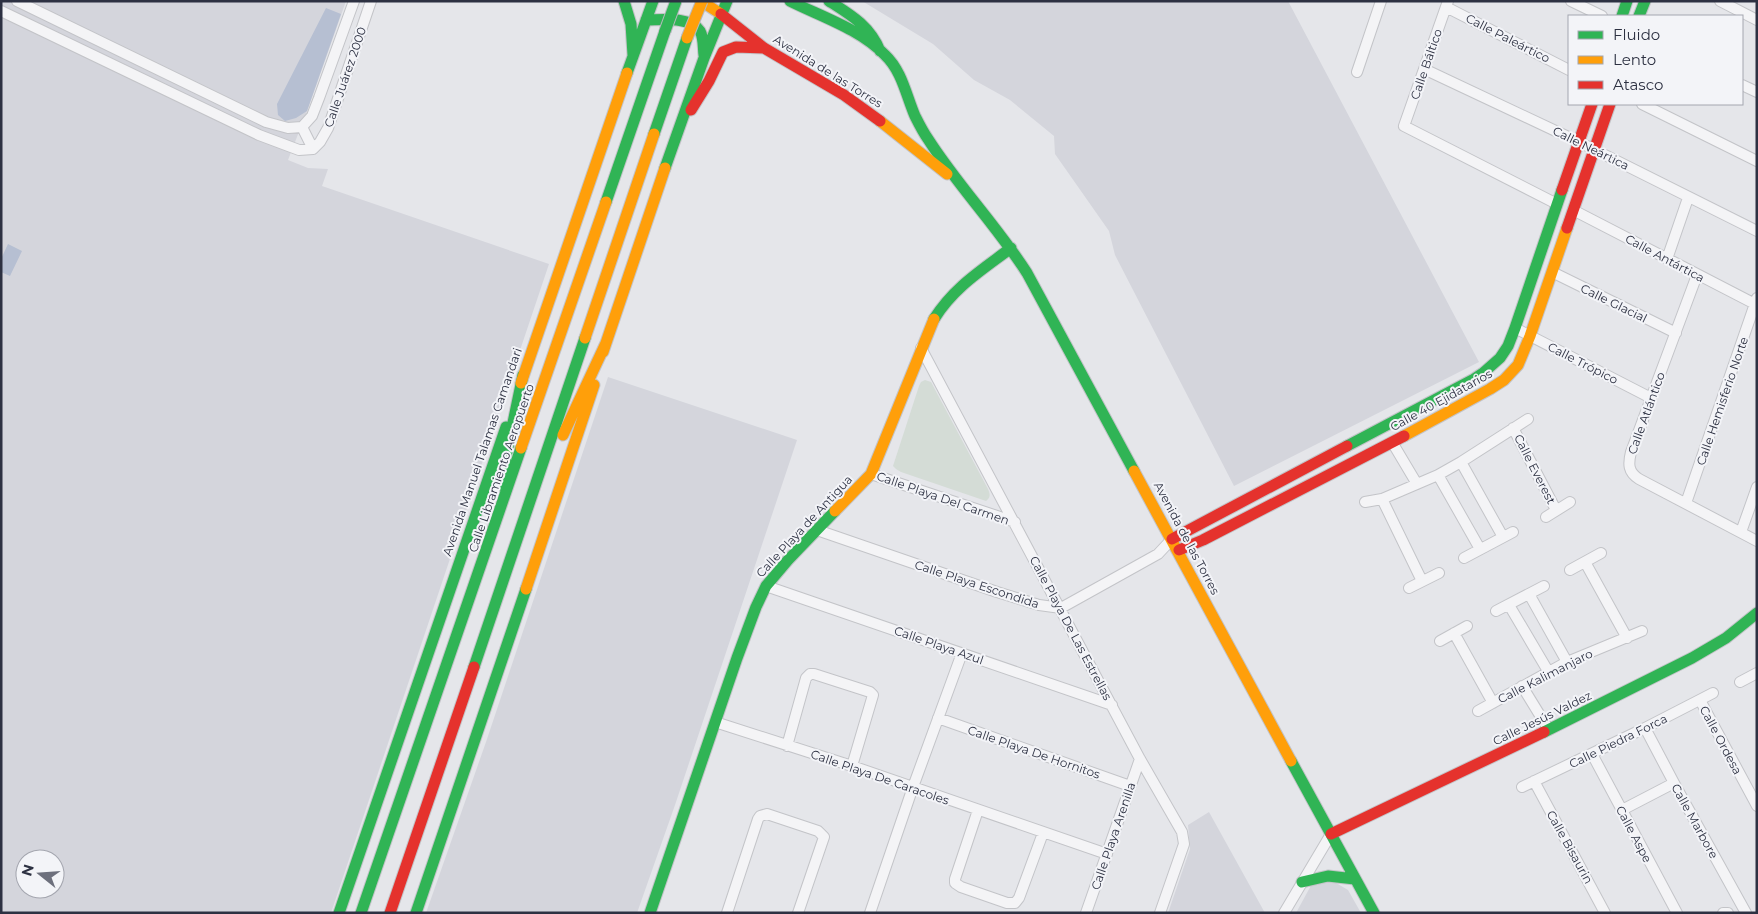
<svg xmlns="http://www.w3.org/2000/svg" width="1758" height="914" font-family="Montserrat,sans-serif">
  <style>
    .built { fill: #d4d5dc; fill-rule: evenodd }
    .green { fill: #d4dcd6 }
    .water { fill: #b6bfd2 }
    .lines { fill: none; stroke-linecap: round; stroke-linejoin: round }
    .street-casing { stroke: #c3c4c8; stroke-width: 12 }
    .fast-casing { stroke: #c3c4c8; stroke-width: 13 }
    .slow-casing { stroke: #c3c4c8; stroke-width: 13 }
    .jam-casing { stroke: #c3c4c8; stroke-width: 13 }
    .street { stroke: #f4f4f6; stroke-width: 10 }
    .fast { stroke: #30b455; stroke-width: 11 }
    .slow { stroke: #ff9f0a; stroke-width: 11 }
    .jam { stroke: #e5322d; stroke-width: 11 }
    .fast-bridge-casing { stroke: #b8b9be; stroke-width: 13; stroke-linecap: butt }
    .slow-bridge-casing { stroke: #b8b9be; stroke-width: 13; stroke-linecap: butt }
    .fast-bridge { stroke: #30b455; stroke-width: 11 }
    .slow-bridge { stroke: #ff9f0a; stroke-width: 11 }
    .labels { text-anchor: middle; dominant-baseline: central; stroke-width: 4; stroke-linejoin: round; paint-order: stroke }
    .street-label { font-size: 12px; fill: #2d3142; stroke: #f3f4f8 }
  </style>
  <rect width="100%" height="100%" fill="#e5e6ea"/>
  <path class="built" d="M1 1H346L309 106 288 160 308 168 328 169 322 186 549 264 331 913H1ZM25 859H55V889H25Z
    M862 1H1288L1479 362 1234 486 1115 255 1109 231 1055 154 1054 136 1010 100 974 80 933 44Z
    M608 377 797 440 675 805 637 913H426L486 742Z
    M1209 812 1265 913H1168L1190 849 1188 825Z
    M1326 877 1348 890 1361 913H1296L1314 880Z"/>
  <path class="green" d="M925 380 931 382 988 489C990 494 991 497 986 501L901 472 896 469 893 466 919 386 921 382Z"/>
  <path class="water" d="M326 8 341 14 307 111 296 118 285 121 278 115 277 104Z
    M8 244 22 251 10 276 1 272V259Z"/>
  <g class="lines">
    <defs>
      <path id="street" d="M17 1 266 122 288 128 302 127
        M1448 1 1404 126 1557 204
        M1571 1 1602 16
        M1720 1 1757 20
        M1446 7 1569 70
        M1 11 259 135 299 150 313 149
        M1424 69 1579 142 1757 231
        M1357 72 1381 1
        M1742 85 1757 92
        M1642 104 1757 161
        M302 127 312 116 319 98 354 1
        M302 127 313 149
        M313 149 320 142 328 128 371 1
        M1573 210 1757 305
        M1667 259 1688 198
        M1552 272 1676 333
        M1697 275 1631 452C1628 464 1628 472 1639 479L1757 541
        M1515 328 1651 398
        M921 348 1140 759 1182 832 1184 844 1160 913
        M1513 428 1556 510
        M1392 442 1417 484
        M1461 462 1503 537
        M871 474 1015 522
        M1438 475 1480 549
        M1382 499 1422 581
        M1365 502 1382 499 1438 475 1461 462 1528 419
        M1686 503 1757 298
        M1546 517 1570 502
        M817 530 997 592 1039 605 1061 608 1158 554 1172 539
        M1741 532 1757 487
        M1464 558 1513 532
        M1585 562 1627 638
        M1570 570 1601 553
        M766 586 1112 705
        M1409 588 1439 573
        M1529 594 1567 662
        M1509 605 1548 671
        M1496 611 1544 586
        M1454 633 1493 703
        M1440 641 1467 626
        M1740 682 1757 673
        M1522 686 1549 730
        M1700 700 1757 806
        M1478 711 1567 662 1642 631
        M938 718 1130 786
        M715 722 852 766 1107 854
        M1645 728 1674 783 1746 913
        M787 746 806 678 810 674H814L870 692 873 695 852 766
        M1592 754 1677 913
        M1534 781 1605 913
        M1522 787 1645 728 1713 693
        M978 810 955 879V883L961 887 1007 903H1015L1019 898 1043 833
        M1622 810 1674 783
        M727 913 758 819 760 816 767 814 818 831 824 837 798 913
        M870 913 913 787 962 653
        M1086 913 1140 759
        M1284 913 1331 834
        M1723 913H1728"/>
      <path id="fast" d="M624 1 631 24 633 55
        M790 1C822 17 860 29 885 55 902 71 906 95 915 116 919 124 923 132 928 139 958 186 997 226 1027 273L1134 471
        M829 1C851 15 870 26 880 51
        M1622 16 1627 1
        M1639 16 1645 1
        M646 20C661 20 690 16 700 31 704 38 703 48 704 55
        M627 73 653 1
        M654 134 687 38
        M665 168 704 58 727 1
        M606 202 665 31
        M934 319C954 287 982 270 1011 248
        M1347 446 1474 379 1483 373 1500 358 1508 346 1515 328 1562 190
        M500 485 523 375
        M474 667 585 338
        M1544 732 1692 658 1726 638 1757 613
        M1291 761 1374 913
        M1302 882 1328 876 1355 879
        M339 913 506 427
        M361 913 521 448
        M416 913 526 589
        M650 913 737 658 756 607 766 586 788 560 835 511"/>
      <path id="slow" d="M701 1 721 14
        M880 121 947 174
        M585 338 654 134
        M603 352 665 168
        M521 383 627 73
        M563 435 606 343
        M1404 436 1490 389 1504 380 1518 365 1530 336 1567 228
        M521 448 606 202
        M1134 471 1291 761
        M835 511 871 474 934 319
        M526 589 594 385"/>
      <path id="jam" d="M721 14 764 48 844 95 880 121
        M691 110 709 81 723 52 736 47 764 48
        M1562 190 1592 104
        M1567 228 1610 104
        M1172 539 1347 446
        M1179 550 1203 540 1404 436
        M1331 834 1544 732
        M390 913 474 667"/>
    </defs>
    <use href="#street" class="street-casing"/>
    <use href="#fast" class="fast-casing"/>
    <use href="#slow" class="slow-casing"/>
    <use href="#jam" class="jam-casing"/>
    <use href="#street" class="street"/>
    <use href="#fast" class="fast"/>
    <use href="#slow" class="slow"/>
    <use href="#jam" class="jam"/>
    <defs>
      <path id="fast-bridge" d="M665 31 676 1"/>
      <path id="slow-bridge" d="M687 38 702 1"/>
    </defs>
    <use href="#fast-bridge" class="fast-bridge-casing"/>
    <use href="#slow-bridge" class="slow-bridge-casing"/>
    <use href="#fast-bridge" class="fast-bridge"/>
    <use href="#slow-bridge" class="slow-bridge"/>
  </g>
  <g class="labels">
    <g class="street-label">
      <text transform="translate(1508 38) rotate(27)">Calle Paleártico</text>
      <text transform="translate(1426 64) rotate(-71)">Calle Báltico</text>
      <text transform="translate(828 71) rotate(32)">Avenida de las Torres</text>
      <text transform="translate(345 77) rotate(-71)">Calle Juárez 2000</text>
      <text transform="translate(1591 148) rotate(26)">Calle Neártica</text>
      <text transform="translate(1665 258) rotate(28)">Calle Antártica</text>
      <text transform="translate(1614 303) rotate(26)">Calle Glacial</text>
      <text transform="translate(1583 363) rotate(27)">Calle Trópico</text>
      <text transform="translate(1441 400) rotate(-29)">Calle 40 Ejidatarios</text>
      <text transform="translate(1722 401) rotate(-71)">Calle Hemisferio Norte</text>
      <text transform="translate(1646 413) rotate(-70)">Calle Atlántico</text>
      <text transform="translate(482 452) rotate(-71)">Avenida Manuel Talamas Camandari</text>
      <text transform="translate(501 468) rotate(-71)">Calle Libramiento Aeropuerto</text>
      <text transform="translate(1535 469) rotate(63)">Calle Everest</text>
      <text transform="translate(943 498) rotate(19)">Calle Playa Del Carmen</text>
      <text transform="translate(804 526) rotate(-47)">Calle Playa de Antigua</text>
      <text transform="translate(1187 538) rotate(62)">Avenida de las Torres</text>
      <text transform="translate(977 584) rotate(18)">Calle Playa Escondida</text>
      <text transform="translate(1071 628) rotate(62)">Calle Playa De Las Estrellas</text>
      <text transform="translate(939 645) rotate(19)">Calle Playa Azul</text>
      <text transform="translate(1545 676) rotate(-27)">Calle Kalimanjaro</text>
      <text transform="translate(1542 718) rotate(-26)">Calle Jesús Valdez</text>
      <text transform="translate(1721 740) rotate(62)">Calle Ordesa</text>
      <text transform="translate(1618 741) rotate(-26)">Calle Piedra Forca</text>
      <text transform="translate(1034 752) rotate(19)">Calle Playa De Hornitos</text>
      <text transform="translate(880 777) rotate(19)">Calle Playa De Caracoles</text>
      <text transform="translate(1695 821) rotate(61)">Calle Marbore</text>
      <text transform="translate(1634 834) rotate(62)">Calle Aspe</text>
      <text transform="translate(1113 836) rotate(-71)">Calle Playa Arenilla</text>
      <text transform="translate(1570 847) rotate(61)">Calle Bisaurin</text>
    </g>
  </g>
  <rect width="1758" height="914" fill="none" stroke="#2d3142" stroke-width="5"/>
  <rect x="1568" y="15" width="175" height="90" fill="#f3f4f8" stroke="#a4a6af"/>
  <rect x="1578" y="31" width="25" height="8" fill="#30b455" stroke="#a4a6af"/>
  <text x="1613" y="40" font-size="15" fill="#2d3142">Fluido</text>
  <rect x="1578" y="56" width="25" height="8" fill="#ff9f0a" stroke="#a4a6af"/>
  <text x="1613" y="65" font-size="15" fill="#2d3142">Lento</text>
  <rect x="1578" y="81" width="25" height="8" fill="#e5322d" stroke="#a4a6af"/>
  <text x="1613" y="90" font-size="15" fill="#2d3142">Atasco</text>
  <g transform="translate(40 874) rotate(287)"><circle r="24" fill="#f3f4f8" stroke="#a4a6af"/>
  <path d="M0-4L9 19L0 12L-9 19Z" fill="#6d707d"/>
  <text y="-8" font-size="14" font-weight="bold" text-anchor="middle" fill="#2d3142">N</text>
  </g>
</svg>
